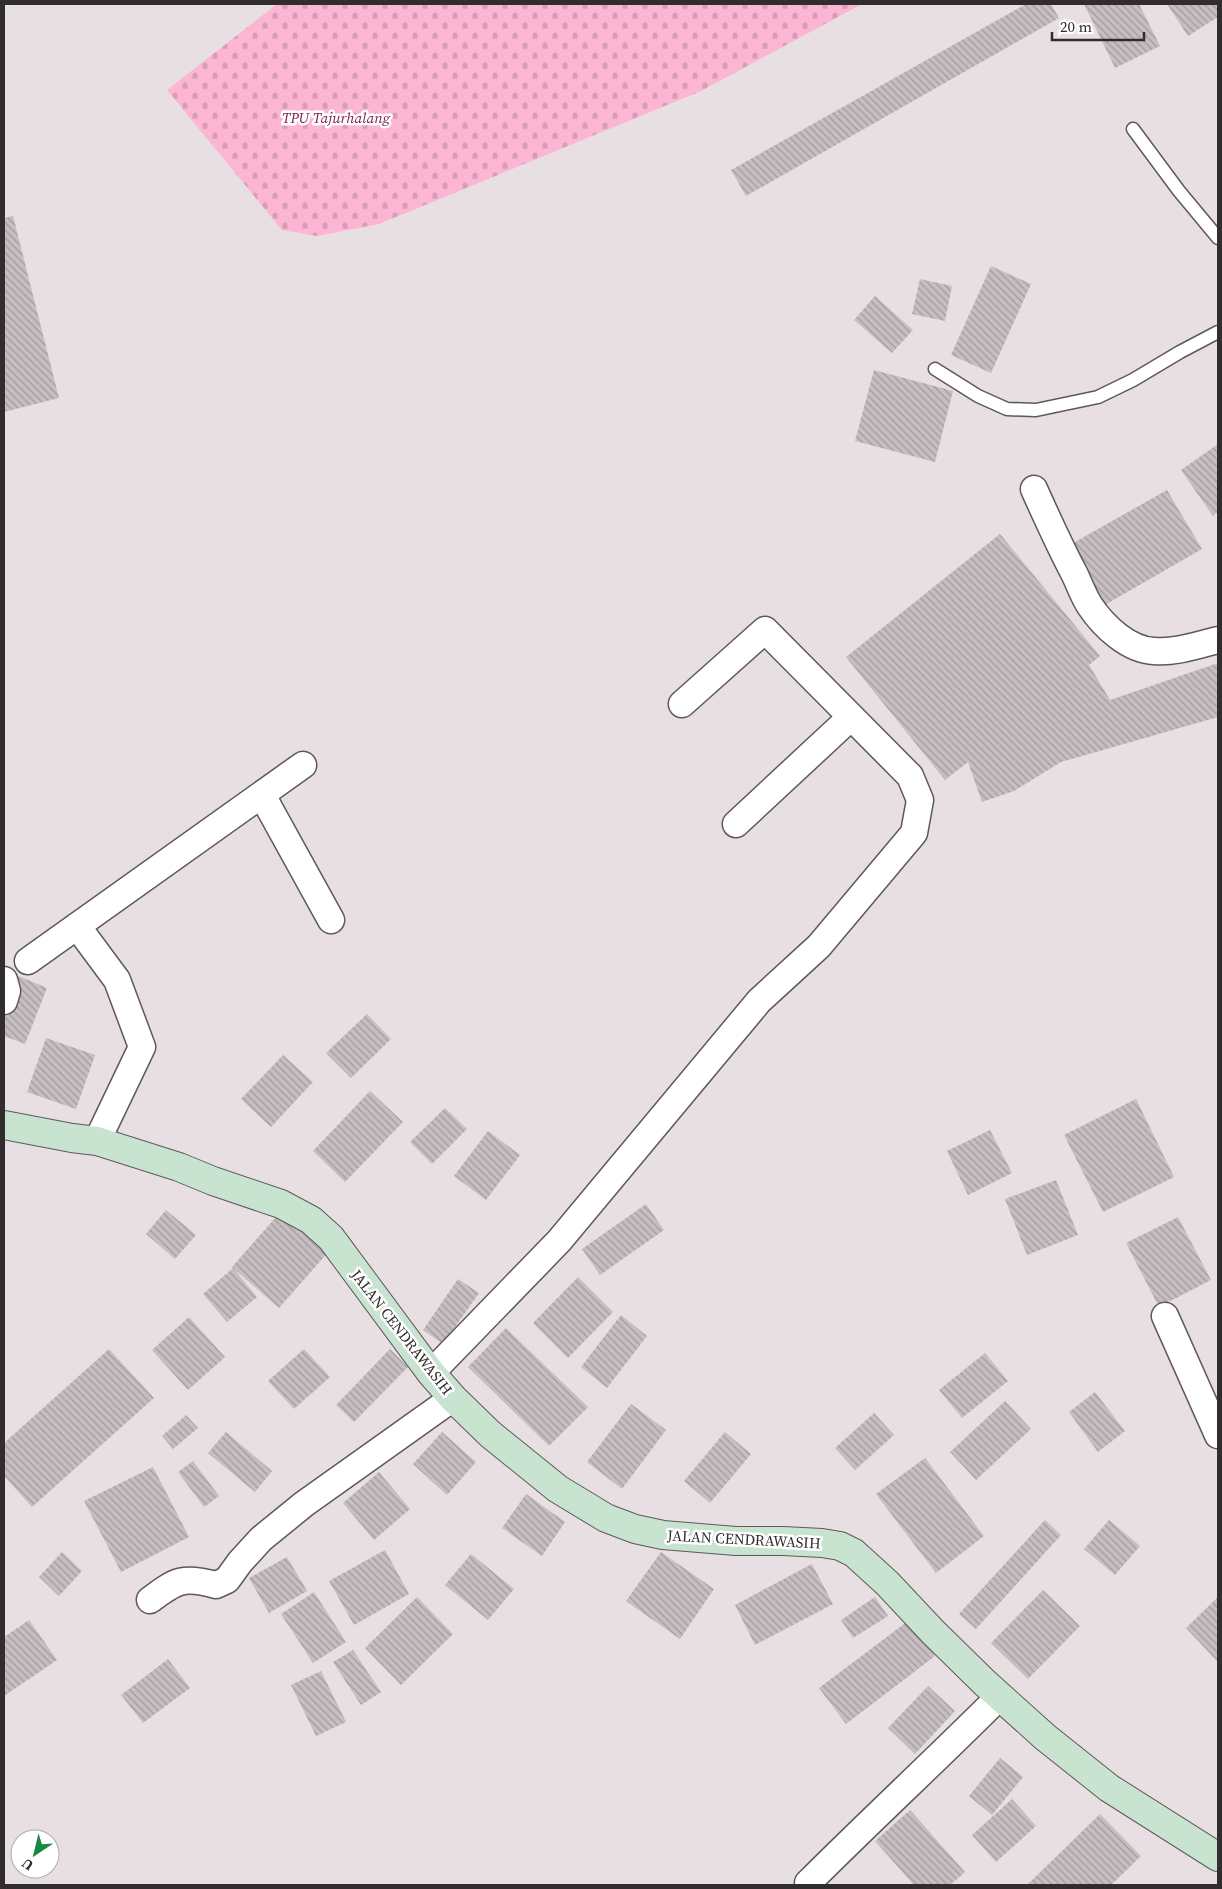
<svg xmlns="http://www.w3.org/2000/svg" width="1222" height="1889" font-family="'Source Serif 4',serif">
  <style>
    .cemetery { fill: url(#cemetery-stones) }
    .building { fill: url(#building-back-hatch) }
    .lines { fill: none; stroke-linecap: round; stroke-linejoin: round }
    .lane-casing { stroke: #5f585a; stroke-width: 15 }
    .street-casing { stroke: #5f585a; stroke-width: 29 }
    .secondary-casing { stroke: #5f585a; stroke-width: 30 }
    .lane { stroke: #fff; stroke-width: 12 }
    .street { stroke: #fff; stroke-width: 26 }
    .secondary { stroke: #c8e4d0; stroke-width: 28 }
    .labels { text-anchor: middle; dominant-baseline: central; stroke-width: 5; stroke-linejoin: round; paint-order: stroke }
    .park-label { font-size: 15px; font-style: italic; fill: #7c2652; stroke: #fff }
    .street-label { font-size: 15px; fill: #312d2f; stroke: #fff }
  </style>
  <defs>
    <pattern id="cemetery-stones" width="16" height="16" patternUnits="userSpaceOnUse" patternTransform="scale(1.25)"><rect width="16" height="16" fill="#fcb6d3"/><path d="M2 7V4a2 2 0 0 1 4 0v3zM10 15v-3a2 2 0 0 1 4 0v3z" fill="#d89db5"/></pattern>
    <pattern id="building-back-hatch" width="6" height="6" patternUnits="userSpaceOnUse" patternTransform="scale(1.25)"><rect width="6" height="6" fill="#c6bec1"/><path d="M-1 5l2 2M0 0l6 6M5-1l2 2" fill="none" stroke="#a19b9d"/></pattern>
  </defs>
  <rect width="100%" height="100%" fill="#e7dfe2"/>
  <path class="cemetery" d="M277 4H862L701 91 379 224 317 236 282 230 167 90Z"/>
  <path class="building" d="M1026 4H1051L1059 18 746 196 731 170Z
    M1084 4H1139L1160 46 1115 68Z
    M1167 4H1216L1218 8V17L1188 36Z
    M13 216 59 398 4 412V218Z
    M991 266 1031 284 991 373 951 355Z
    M920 279 952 286 945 321 912 314Z
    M875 296 913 330 892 353 854 320Z
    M874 370 953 391 935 462 855 441Z
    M1218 444V512L1213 516 1181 470Z
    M1167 490 1202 549 1103 606 1068 546Z
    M1000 534 1100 656 1089 665 1110 700 1218 663V717L1061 762 1014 791 982 802 968 762 945 780 846 657Z
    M16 975 47 988 25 1044 4 1036V1007Z
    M367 1014 391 1039 351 1078 326 1053Z
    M46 1038 95 1055 76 1109 27 1092Z
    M283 1055 313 1082 271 1127 241 1099Z
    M370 1091 403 1122 345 1182 313 1151Z
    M1136 1099 1174 1177 1103 1212 1064 1135Z
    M445 1108 467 1129 432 1164 410 1142Z
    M990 1130 1012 1173 968 1195 947 1151Z
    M488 1131 520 1155 486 1200 454 1176Z
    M1056 1180 1078 1235 1027 1255 1005 1199Z
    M646 1204 664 1230 600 1275 582 1249Z
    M284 1208 331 1249 279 1308 232 1267Z
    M166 1210 196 1235 175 1259 146 1234Z
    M1178 1217 1211 1280 1159 1307 1126 1243Z
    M233 1268 257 1297 227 1322 203 1294Z
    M578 1277 613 1312 568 1358 533 1323Z
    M458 1279 479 1293 443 1344 423 1330Z
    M621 1315 647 1336 607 1388 581 1367Z
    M189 1317 225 1357 188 1390 152 1350Z
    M506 1328 588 1407 549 1446 468 1367Z
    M109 1349 154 1398 32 1507 4 1476V1443Z
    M304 1349 330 1377 294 1409 268 1381Z
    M390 1349 408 1367 354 1422 336 1405Z
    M985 1353 1008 1381 962 1418 939 1390Z
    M1095 1392 1125 1431 1098 1452 1069 1412Z
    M1005 1401 1031 1429 976 1480 950 1452Z
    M631 1404 666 1430 622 1489 587 1462Z
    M874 1413 894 1435 855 1470 835 1448Z
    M186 1415 198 1428 173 1449 162 1436Z
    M226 1432 272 1471 255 1492 208 1453Z
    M442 1432 476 1462 447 1495 413 1464Z
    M725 1432 751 1454 710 1503 684 1481Z
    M925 1458 984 1536 936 1573 876 1494Z
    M193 1461 219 1496 204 1507 178 1472Z
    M153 1467 189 1537 121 1572 84 1501Z
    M379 1472 410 1509 374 1540 343 1503Z
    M526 1494 565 1522 542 1556 502 1528Z
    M1045 1520 1061 1535 976 1629 959 1614Z
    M1109 1520 1140 1546 1115 1575 1084 1549Z
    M385 1550 409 1594 354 1625 329 1581Z
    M62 1552 82 1571 59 1596 39 1577Z
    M661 1552 714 1589 680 1639 626 1601Z
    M471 1554 514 1589 488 1620 445 1585Z
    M287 1557 307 1591 269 1613 249 1578Z
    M812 1564 833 1604 755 1645 735 1605Z
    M1043 1590 1080 1626 1028 1679 991 1643Z
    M314 1592 346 1642 313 1663 281 1614Z
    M417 1597 453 1634 401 1685 365 1648Z
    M875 1597 888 1616 853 1638 841 1620Z
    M1218 1597V1662L1186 1628Z
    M29 1620 57 1660 4 1696V1637Z
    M908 1621 935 1656 846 1724 819 1688Z
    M353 1650 381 1692 361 1705 333 1662Z
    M168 1659 190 1688 143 1723 121 1695Z
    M321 1671 346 1722 316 1736 291 1685Z
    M928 1686 955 1711 915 1754 888 1728Z
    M1000 1758 1023 1777 992 1815 969 1796Z
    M1012 1799 1036 1826 996 1862 972 1835Z
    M910 1810 965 1872 950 1885H914L875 1841Z
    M1100 1814 1141 1856 1111 1885H1027Z"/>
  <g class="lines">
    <defs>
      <path id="lane" d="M1133 129 1179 191 1218 238
        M935 369 978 396 1007 409 1036 410 1098 397 1133 380 1180 352 1218 332"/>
      <path id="street" d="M1034 489C1047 518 1060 547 1075 575 1080 586 1084 597 1090 606 1104 627 1129 650 1154 651 1175 653 1198 645 1218 640
        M262 795 331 920
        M736 824 851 717
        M77 926 117 980 142 1047 97 1141
        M28 961 303 765
        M4 980 7 991 4 1001
        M1165 1316 1218 1435
        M431 1373 559 1241 759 1001 819 946 914 833 920 800 910 776 765 630 682 704
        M150 1600C176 1580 184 1576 216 1585L227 1580 240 1562 261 1539 304 1504 453 1398
        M808 1883C871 1820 937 1759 1000 1696"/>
      <path id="secondary" d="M4 1125 72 1138 97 1141 179 1167 213 1181 281 1204 311 1220 331 1238 431 1373 453 1398 490 1434 558 1489 606 1518 635 1529 663 1535 736 1541H783L822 1543 840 1546 854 1553 887 1583 933 1632 985 1683 1045 1737 1109 1788 1218 1857"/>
    </defs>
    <use href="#lane" class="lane-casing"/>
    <use href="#street" class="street-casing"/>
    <use href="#secondary" class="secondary-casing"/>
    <use href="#lane" class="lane"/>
    <use href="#street" class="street"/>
    <use href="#secondary" class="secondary"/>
  </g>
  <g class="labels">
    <g class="park-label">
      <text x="336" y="117">TPU Tajurhalang</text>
    </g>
    <g class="street-label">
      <text transform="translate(402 1332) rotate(52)">JALAN CENDRAWASIH</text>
      <text transform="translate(744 1539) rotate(3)">JALAN CENDRAWASIH</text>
    </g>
  </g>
  <rect width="1222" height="1889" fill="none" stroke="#312d2f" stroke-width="10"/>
  <g transform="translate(35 1854) rotate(215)"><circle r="24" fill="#ffffff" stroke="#adabac"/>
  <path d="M0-4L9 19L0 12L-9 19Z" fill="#168840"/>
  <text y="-8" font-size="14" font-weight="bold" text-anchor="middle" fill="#312d2f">U</text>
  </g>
  <path d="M1052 32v8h92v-8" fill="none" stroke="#312d2f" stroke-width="2.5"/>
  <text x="1060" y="32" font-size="15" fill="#312d2f" stroke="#ffffff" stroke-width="4" paint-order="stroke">20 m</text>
</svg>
